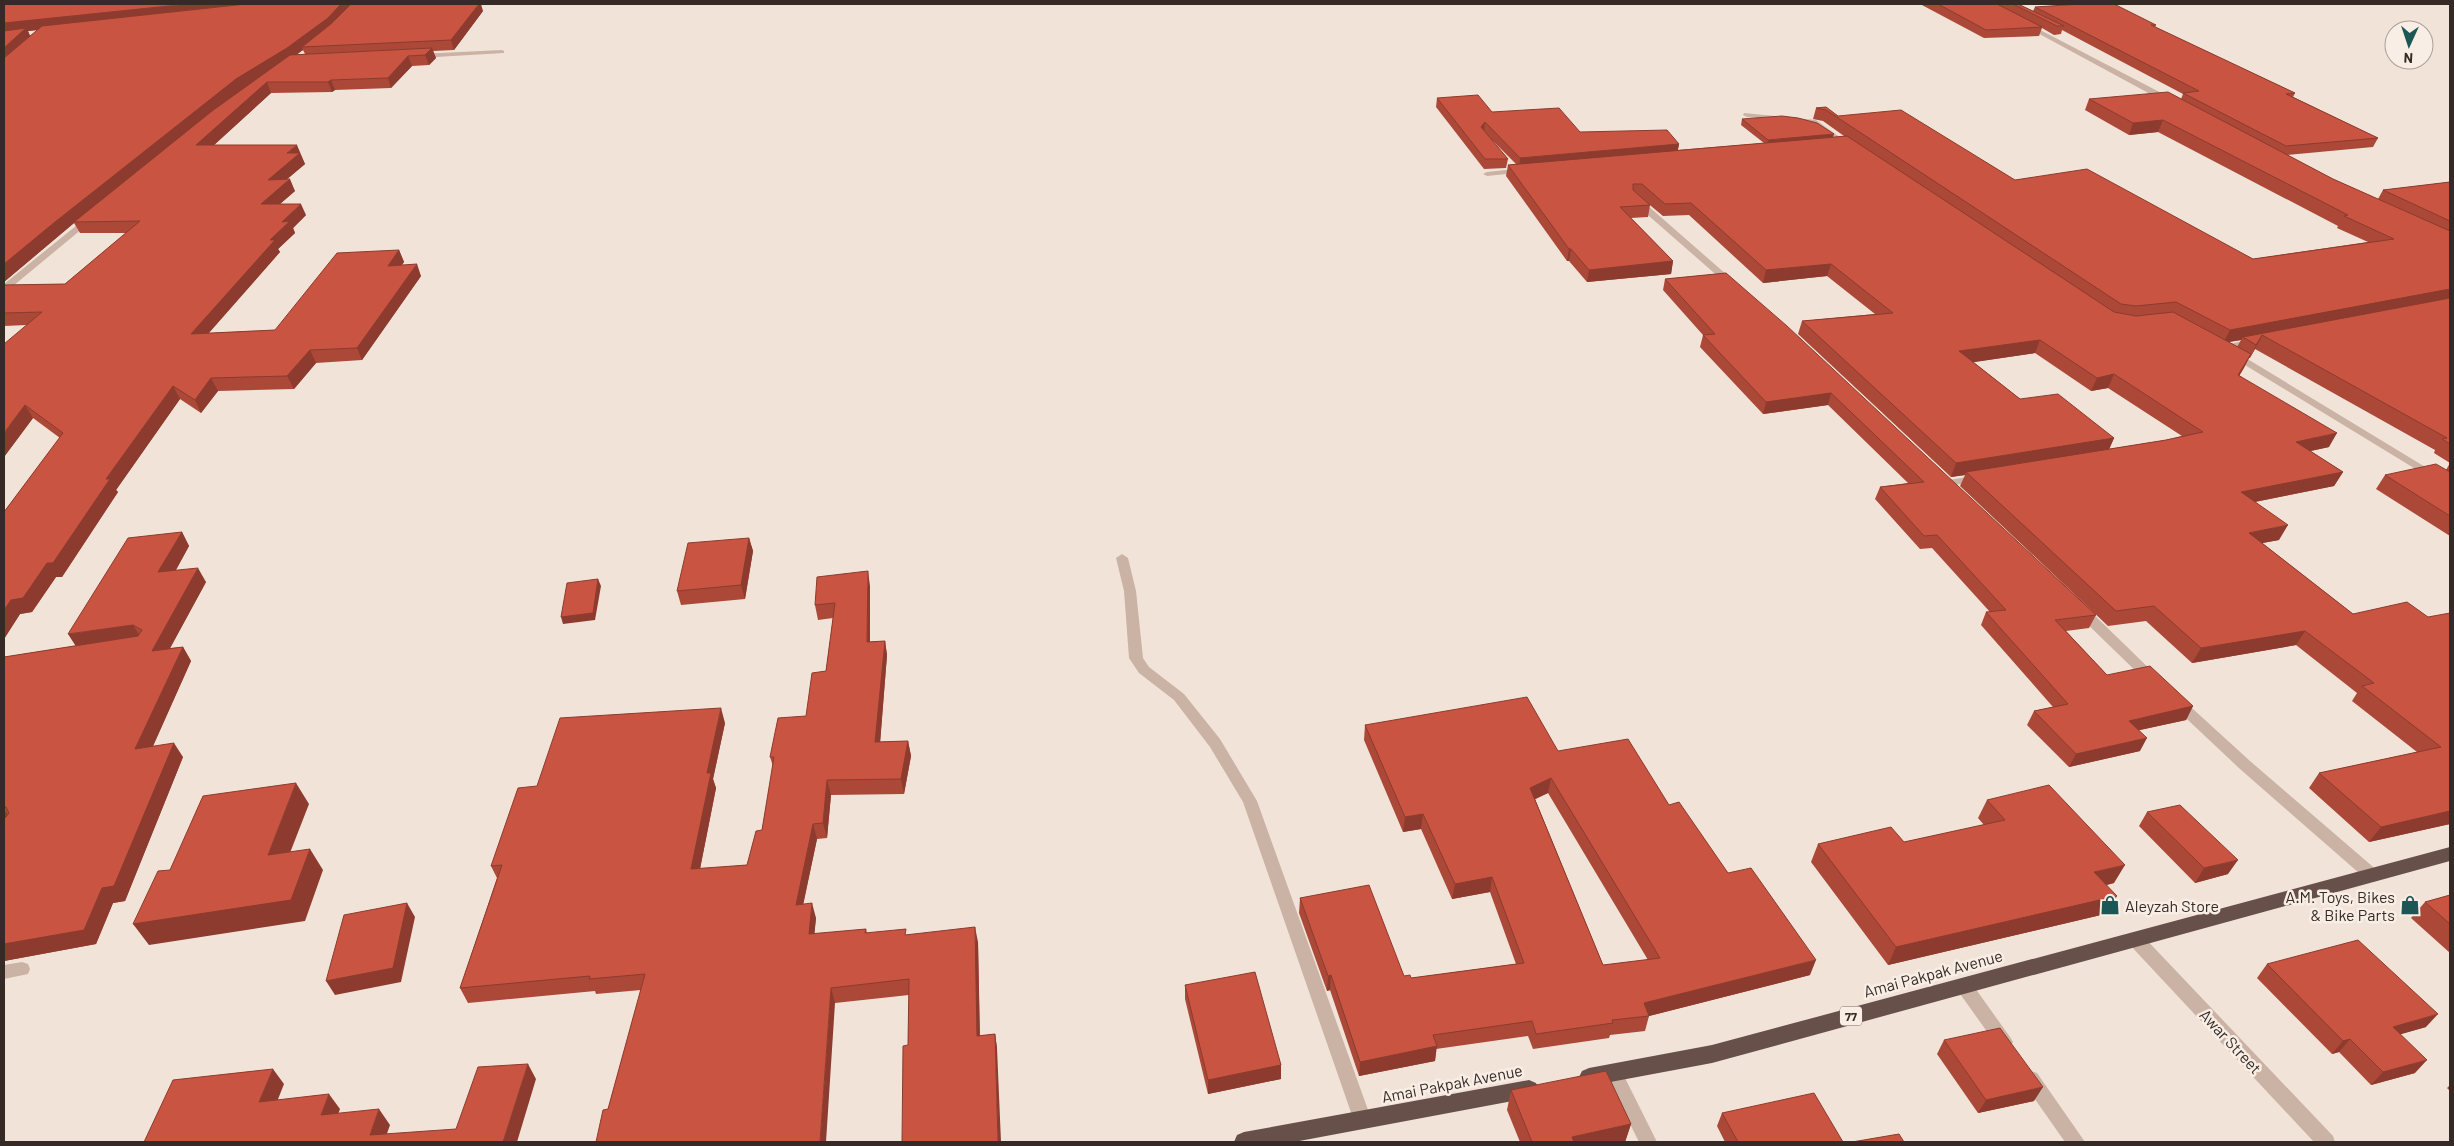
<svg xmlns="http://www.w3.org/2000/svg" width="2454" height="1146" font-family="Barlow,sans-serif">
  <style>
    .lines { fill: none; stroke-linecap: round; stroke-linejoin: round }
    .service { fill: #cab2a5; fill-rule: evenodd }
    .minor { fill: #cab2a5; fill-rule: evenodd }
    .tertiary { fill: #cab2a5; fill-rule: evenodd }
    .trunk { fill: #67504a; fill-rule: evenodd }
    .wall { fill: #ac4838; fill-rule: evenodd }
    .shaded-wall { fill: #8c3b2e }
    .building { fill: #c85441; stroke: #8c3b2e; fill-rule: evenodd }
    .labels { text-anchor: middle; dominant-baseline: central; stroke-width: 5; stroke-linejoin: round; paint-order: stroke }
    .shield { fill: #f9eee5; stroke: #70655f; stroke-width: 1 }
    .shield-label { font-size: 12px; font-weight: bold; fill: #352a26 }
    .near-poi-label { font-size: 16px; fill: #352a26; stroke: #f9eee5; text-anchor: end }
    .near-street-label { font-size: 16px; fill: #352a26; stroke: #f9eee5 }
  </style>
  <rect width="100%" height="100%" fill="#f2e3d9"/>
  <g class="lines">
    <path class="service" d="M502 50 504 51V53L419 58 416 56 419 54Z"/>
    <path class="minor" d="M2025 22 2171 98 2172 100 2165 102 2023 25 2022 24Z
      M1744 113 1816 120 1852 146 1845 148 1811 124 1747 117 1743 115Z
      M1524 168H1527V172L1487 176 1483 174 1487 172Z
      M1633 198H1639L1735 282V286H1729L1633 202Z
      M87 217 94 219 7 291 4 292V284Z
      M2255 339 2259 340V344L2231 349 2450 482V490L2217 348 2222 345Z
      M1979 475 1985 478 1983 480 1949 486 1943 483 1949 480Z
      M1122 554 1128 558 1136 591 1143 658 1149 667 1184 694 1220 739 1257 801 1372 1121 1369 1127 1363 1129 1357 1127 1354 1121 1243 802 1210 747 1174 700 1139 673 1129 658 1124 591 1116 558Z
      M2081 606 2086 607 2158 677 2160 680 2158 683H2148L2076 613 2075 610 2076 607Z
      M2177 697 2182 699 2250 761 2379 872 2381 876 2379 880 2373 882 2367 880 2240 769 2172 705 2170 702 2172 699Z
      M22 962 28 964 30 969 28 974 4 979V965Z
      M1964 979 1970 981 2010 1037 2013 1042 2010 1047 2004 1050 1998 1047 1958 991 1956 986 1958 981Z
      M1613 1064 1619 1066 1657 1142H1639L1604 1072 1607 1066Z
      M2031 1071 2037 1073 2085 1142H2065L2025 1085 2022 1079 2025 1073Z"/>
    <path class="tertiary" d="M2135 932 2141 934 2333 1136 2335 1142H2314L2129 944 2127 939 2129 934Z"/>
    <path class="trunk" d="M2450 847V861L1712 1063 1589 1086 1582 1083 1579 1077 1582 1071 1589 1068 1712 1045Z
      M1529 1080 1536 1083 1539 1089 1536 1095 1529 1098 1294 1142H1234L1237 1135 1244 1132Z"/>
  </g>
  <path class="wall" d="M4 4 483 11 454 50 433 51 436 58 429 65 412 66 391 88 335 90 332 92 271 93 214 145 302 156H301L305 164 286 180 295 191 280 204 306 215 293 228 295 233 278 249 280 252 209 333 275 330 399 250 404 262 402 265 421 276 362 360 316 363 294 389 218 391 201 413 180 399 116 490 118 492 62 577H56L32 612 20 614 4 639V512L60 438 33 418 4 457 27 325 4 326V285L65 284 126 233H80L74 223 4 282ZM38 30 30 36 28 31ZM303 50 305 54H296Z
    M1920 4H2018L2033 11 2035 7 2156 25 2155 27 2295 93 2293 97 2378 138 2373 147 2287 155 2333 179 2378 199 2383 190 2450 182V463L2434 453 2435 450 2255 349 2250 358H2249L2239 375 2329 447 2310 451 2343 472 2334 486 2255 502 2279 540 2262 543 2353 614 2428 617 2450 824 2369 842 2309 788 2319 773 2417 752 2352 701 2357 693 2296 645 2192 663 2146 621 2108 626 1960 486 1965 475 1951 477 1798 334 1802 321 1875 314 1827 276 1763 283 1689 215 1663 216 1639 196 1650 205 1648 217 1631 218 1673 261 1671 274 1587 282 1569 261H1567L1506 176 1508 165 1516 164 1485 133 1508 159 1506 168 1484 169 1436 107 1437 98 1492 112 1580 132 1679 144 1678 150 1764 143 1741 125 1742 119 1833 137 1844 136 1823 121 1813 119 1816 108 1826 107 1838 116 2015 180 2253 259 2368 242 2337 228 2338 226 2158 132 2129 135 2085 110 2089 99H2181L2183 94 2062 30 2061 34 2054 35 2042 28 2039 36 1984 38ZM2241 340 2237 347 2228 342ZM2035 353 2091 391 2108 388 2182 436 2166 440 2109 449 2114 438 2020 399 1973 362Z
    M1726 273 2096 615 2089 628 2066 631 2107 675 2193 706 2186 720 2139 730 2140 751 2069 767 2027 725 2034 711 2053 707 1981 625 1986 612H1990L1932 548 1920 549 1875 499 1880 487 1908 483 1828 405 1763 414 1700 347 1703 335 1663 290 1665 279Z
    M2450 463V536L2376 489 2385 475 2446 470Z
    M182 532 189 546 176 570 206 582 170 648 183 647 191 661 153 746 183 757 125 901 113 903 96 944 4 961V657L75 646Z
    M749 538 753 551 745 599 681 605 677 591Z
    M870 586V642L885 641 887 655 880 742 908 741 911 756 904 794 831 795 827 838 817 839 803 904 816 918 814 934 866 929 867 933 907 935 978 942 980 1036 995 1034 997 1048 908 1045 909 995 835 1003 608 1109 641 990 596 994 595 991 468 1003 460 988 497 878 491 866 537 786 725 723 713 779 716 788 700 869 747 865 762 830 773 766 770 757 806 716 826 671 833 618 818 620 815 605Z
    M1365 725 1558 751 1669 805 1728 873 1810 975 1649 1016 1645 1031 1610 1035 1609 1038 1533 1049 1528 1036 1436 1049 1435 1061 1359 1076 1330 990 1327 991 1299 913 1300 898 1404 976 1411 978 1516 964 1490 892 1452 899 1421 829 1403 832 1364 740ZM1548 793 1648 960 1603 965 1535 799Z
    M1987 800 2114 883 2107 885 2105 914 1888 965 1811 862 1818 844 1904 842 1984 825 1978 818Z
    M2147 812 2228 874 2195 883 2139 826Z
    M2450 895V953L2411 918 2425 902Z
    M2267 964 2426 1027 2400 1034 2415 1073 2371 1085 2339 1052 2332 1054 2257 978Z
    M1185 985 1281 1065V1079L1208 1094 1185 999Z
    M1944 1040 2034 1101 1978 1113 1937 1054Z
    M2450 1085V1091L2447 1088Z
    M1511 1090 1631 1124 1625 1142H1520L1507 1110Z
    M1722 1113 1843 1142H1725L1717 1126Z"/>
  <path class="shaded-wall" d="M188 4H281L28 31 31 38 4 63V23Z
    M341 4H353L332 28 302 47 303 50 74 222V223L4 282V264L55 222 236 79Z
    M479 4H481L483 11 454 50 451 40Z
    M432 48 436 58 429 65 425 55Z
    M408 56 412 66 391 88 388 78Z
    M331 80 335 90 332 92 328 82Z
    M267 82 271 93 202 156 196 145Z
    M2163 120 2158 132 2129 135 2133 123Z
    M1485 122 1484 131 1481 127Z
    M1834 134 1832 140 1767 145 1768 140Z
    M1679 144 1677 153 1519 167 1520 158Z
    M297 145 305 164 273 191 268 180 287 153Z
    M290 179 295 191 266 216 261 204Z
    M301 204 306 215 293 228 295 233 278 249 280 252 197 346 191 334 270 240 282 222Z
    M1569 249H1571L1569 261H1567Z
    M399 250 404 262 392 278 388 266Z
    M1673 261 1671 274 1587 282 1589 270Z
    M417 264 421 276 362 360 357 348Z
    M1831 264 1827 276 1763 283 1766 270Z
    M2450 289V301L2262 336 2250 358 2256 345 2243 337 2241 340 2223 343 2230 330Z
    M2040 340 2035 353 1955 365 1959 351Z
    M310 350 316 363 294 389 287 376Z
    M2251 354 2244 368 2232 388 2238 375Z
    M2114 374 2108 388 2091 391 2097 378Z
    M211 378 218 391 201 413 195 400Z
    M173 386 180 399 116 490 118 492 62 577H56L32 612 20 614 4 639V610L11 600 106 479Z
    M1831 393 1828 405 1763 414 1766 402Z
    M25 405 33 418 4 457V433Z
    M2337 433 2329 447 2288 456 2296 442Z
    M2114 438 2108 452 1966 472 1965 475 1951 477 1956 463Z
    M2343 472 2334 486 2234 506 2241 492Z
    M2288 525 2279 540 2241 547 2249 533Z
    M182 532 189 546 167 586 158 572Z
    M749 538 753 551 745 599 741 585Z
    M198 568 206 582 161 665 152 651Z
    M868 571 870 586V657L867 642Z
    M598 579 601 586 595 620 563 624 561 617Z
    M133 625 142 639 77 648 68 634Z
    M2305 631 2296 645 2192 663 2201 648Z
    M885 641 887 655 879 757 875 742Z
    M183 647 191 661 145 764 135 749Z
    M2193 706 2186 720 2122 734 2129 721Z
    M721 708 725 723 713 779 716 788 697 884 691 869 707 773Z
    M2147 738 2140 751 2069 767 2076 754Z
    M908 741 911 756 904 794 901 779Z
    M174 743 183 757 125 901 113 903 96 944 4 961V944L102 888Z
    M1551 778 1548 793 1527 803 1530 788Z
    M827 780 831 795 827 838 823 823Z
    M296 783 309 804 281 876 268 855Z
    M4 810 11 819 4 821Z
    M2450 811V824L2369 842 2381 827Z
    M1423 814 1421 829 1403 832 1405 817Z
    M813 824 817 839 800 920 796 905Z
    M310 849 323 870 305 921 149 945 133 924Z
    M2238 860 2228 874 2195 883 2204 868Z
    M2125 865 2114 883 2084 890 2094 872Z
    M1492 877 1490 892 1452 899 1455 884Z
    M2117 896 2105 914 1888 965 1896 947Z
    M407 903 415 917 401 982 335 995 326 981Z
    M812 903 816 918 813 949 809 934Z
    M975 927 978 942 980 1051 977 1036Z
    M1816 960 1810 975 1649 1016 1644 1003Z
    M1331 975 1330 990 1327 991 1328 976Z
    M831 988 835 1003 826 1142H820Z
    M2438 1014 2426 1027 2381 1040 2393 1027Z
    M995 1034 997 1048 1001 1142H998Z
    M2350 1039 2339 1052 2332 1054 2343 1041Z
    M1437 1046 1435 1061 1359 1076 1360 1062Z
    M2427 1060 2415 1073 2371 1085 2383 1072Z
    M528 1064 536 1079 517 1142H503Z
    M1281 1065V1079L1208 1094V1080Z
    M273 1069 284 1084 271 1117 259 1102Z
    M2043 1087 2034 1101 1978 1113 1986 1100Z
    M329 1094 340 1109 332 1131 321 1115Z
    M379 1109 390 1125 384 1142 370 1135Z
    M1631 1124 1625 1142H1570L1572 1137Z"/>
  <path class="building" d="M4 4H188L4 23Z
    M246 4H341L328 18 287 48 236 79 55 222 4 264V58L42 26Z
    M351 4H479L451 40 302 47 332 23Z
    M1938 4H1997L2042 27 1986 30Z
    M2013 4H2018L2064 26H2057Z
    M2081 4H2114L2156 25H2151L2295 93 2286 94 2378 138 2286 146 2183 93 2199 91 2035 7Z
    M26 28 4 48V31Z
    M432 48 425 55 408 56 388 78 331 80 328 82H267L196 145H297L287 153H300L268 180 290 179 261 204H301L282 222 290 221 270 240H275L191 334 275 330 337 253 399 250 388 266 417 264 357 348 310 350 287 376 211 378 195 400 173 386 106 479H110L53 563H47L23 598 11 600 4 610V512L63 433 25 405 4 433V344L42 312 4 313V285L65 284 140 221 74 222 212 111 290 55Z
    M2168 92 2333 179 2450 231V289L2230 330 2176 302 2136 306 2121 304 1826 110 1816 108 1826 107 1838 116 1901 110 2015 180 2087 169 2253 259 2394 239 2344 216 2348 215 2163 120 2133 123 2089 99Z
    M1478 95 1492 112 1559 108 1580 132 1667 130 1679 144 1520 158 1485 122 1481 127 1508 159H1485L1437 98Z
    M1782 116 1798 118 1817 123 1834 134 1768 140 1742 119Z
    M1847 136 2114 312 2136 316 2173 312 2251 354 2238 375 2337 433 2296 442 2343 472 2241 492 2288 525 2249 533 2353 614 2407 602 2428 617 2450 613V811L2381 827 2319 773 2441 747 2362 686 2374 683 2305 631 2201 648 2154 606 2116 611 1966 472 2166 440 2203 432 2114 374 2097 378 2040 340 1959 351 2020 399 2058 394 2114 438 1956 463 1802 321 1893 313 1831 264 1766 270 1691 203 1665 204 1642 184H1633V190L1650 205 1620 207 1673 261 1589 270 1571 249H1569L1508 165Z
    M2450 182V221L2383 190Z
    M1726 273 1787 326 2096 615 2055 620 2107 675 2150 666 2193 706 2129 721 2147 738 2076 754 2034 711 2068 704 1986 612 2006 610 1937 535 1924 536 1880 487 1924 482 1831 393 1766 402 1703 335 1715 334 1665 279Z
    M2450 298V444L2442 439 2447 438 2262 335 2256 345 2243 337Z
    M2436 464 2450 472V516L2385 475Z
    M182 532 158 572 198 568 152 651 183 647 135 749 174 743 114 886 102 888 84 930 4 944V819L5 818 9 813 6 807 4 806V657L138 636 142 630 133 625 68 634 128 538Z
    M749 538 741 585 677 591 688 543Z
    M868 571 867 642 885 641 875 742 908 741 901 779 827 780 823 823 813 824 796 905 812 903 809 934 866 929 865 933 906 929 905 935 975 927 977 1036 995 1034 998 1142H902L903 1046 908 1045 909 979 831 988 820 1142H596L603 1110 608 1109 645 974 589 979 590 976 460 988 502 865 491 866 518 788 537 786 560 718 721 708 707 773H711L691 869 747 865 756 831 762 830 774 757H770L778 718 806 716 812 673 826 671 835 603 815 605 817 577Z
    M598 579 593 613 561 617 567 583Z
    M1527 697 1558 751 1628 739 1669 805 1679 802 1728 873 1751 868 1816 960 1644 1003 1649 1016 1612 1020 1613 1023 1536 1034 1532 1021 1433 1035 1437 1046 1360 1062 1331 975 1328 976 1300 898 1369 885 1404 976 1410 975 1411 978 1524 963 1492 877 1455 884 1423 814 1405 817 1365 725ZM1551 778 1660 958 1603 965 1530 788Z
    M296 783 268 855 310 849 291 900 133 924 158 871 170 870 203 796Z
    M2049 785 2125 865 2094 872 2117 896 1896 947 1818 844 1891 827 1904 842 2005 820 1987 800Z
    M2180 805 2238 860 2204 868 2147 812Z
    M2450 895V924L2425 902Z
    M407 903 393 968 326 981 344 915Z
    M2358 940 2438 1014 2393 1027 2427 1060 2383 1072 2350 1039 2343 1041 2267 964Z
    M1255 972 1281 1065 1208 1080 1185 985Z
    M2000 1028 2043 1087 1986 1100 1944 1040Z
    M528 1064 503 1142H144L173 1080 273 1069 259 1102 329 1094 321 1115 379 1109 370 1135 456 1129 478 1067Z
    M1606 1071 1631 1124 1572 1137 1574 1142H1532L1511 1090Z
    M1814 1093 1843 1142H1738L1722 1113Z
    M1899 1134 1904 1142H1852Z"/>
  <defs>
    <symbol id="shop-bare" viewBox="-9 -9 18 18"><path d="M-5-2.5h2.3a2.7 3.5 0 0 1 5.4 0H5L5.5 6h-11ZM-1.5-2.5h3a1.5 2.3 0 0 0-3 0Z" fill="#1c5755" stroke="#f9eee5" stroke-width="2.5" paint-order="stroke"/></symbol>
  </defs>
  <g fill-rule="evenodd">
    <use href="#shop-bare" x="2096" y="891" width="28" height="28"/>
    <use href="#shop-bare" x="2396" y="891" width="28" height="28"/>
  </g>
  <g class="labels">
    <rect class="shield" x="1840" y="1006.5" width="22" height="19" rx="4"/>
    <g class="shield-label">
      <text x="1851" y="1016">77</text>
    </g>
    <g class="near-poi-label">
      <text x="2395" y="896">A.M. Toys, Bikes<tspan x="2395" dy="18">&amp; Bike Parts</tspan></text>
      <text x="2125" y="905" text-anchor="start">Aleyzah Store</text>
    </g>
    <g class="near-street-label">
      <text transform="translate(1933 973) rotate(-15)">Amai Pakpak Avenue</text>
      <text transform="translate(2231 1041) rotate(47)">Awar Street</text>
      <text transform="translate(1452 1083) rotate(-11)">Amai Pakpak Avenue</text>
    </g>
  </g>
  <rect width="2454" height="1146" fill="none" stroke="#352a26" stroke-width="10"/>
  <g transform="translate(2409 45) rotate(183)"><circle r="24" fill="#f9eee5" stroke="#aba099"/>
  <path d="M0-4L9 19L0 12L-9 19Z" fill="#1c5755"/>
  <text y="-8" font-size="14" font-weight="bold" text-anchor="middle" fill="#352a26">N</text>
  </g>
</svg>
